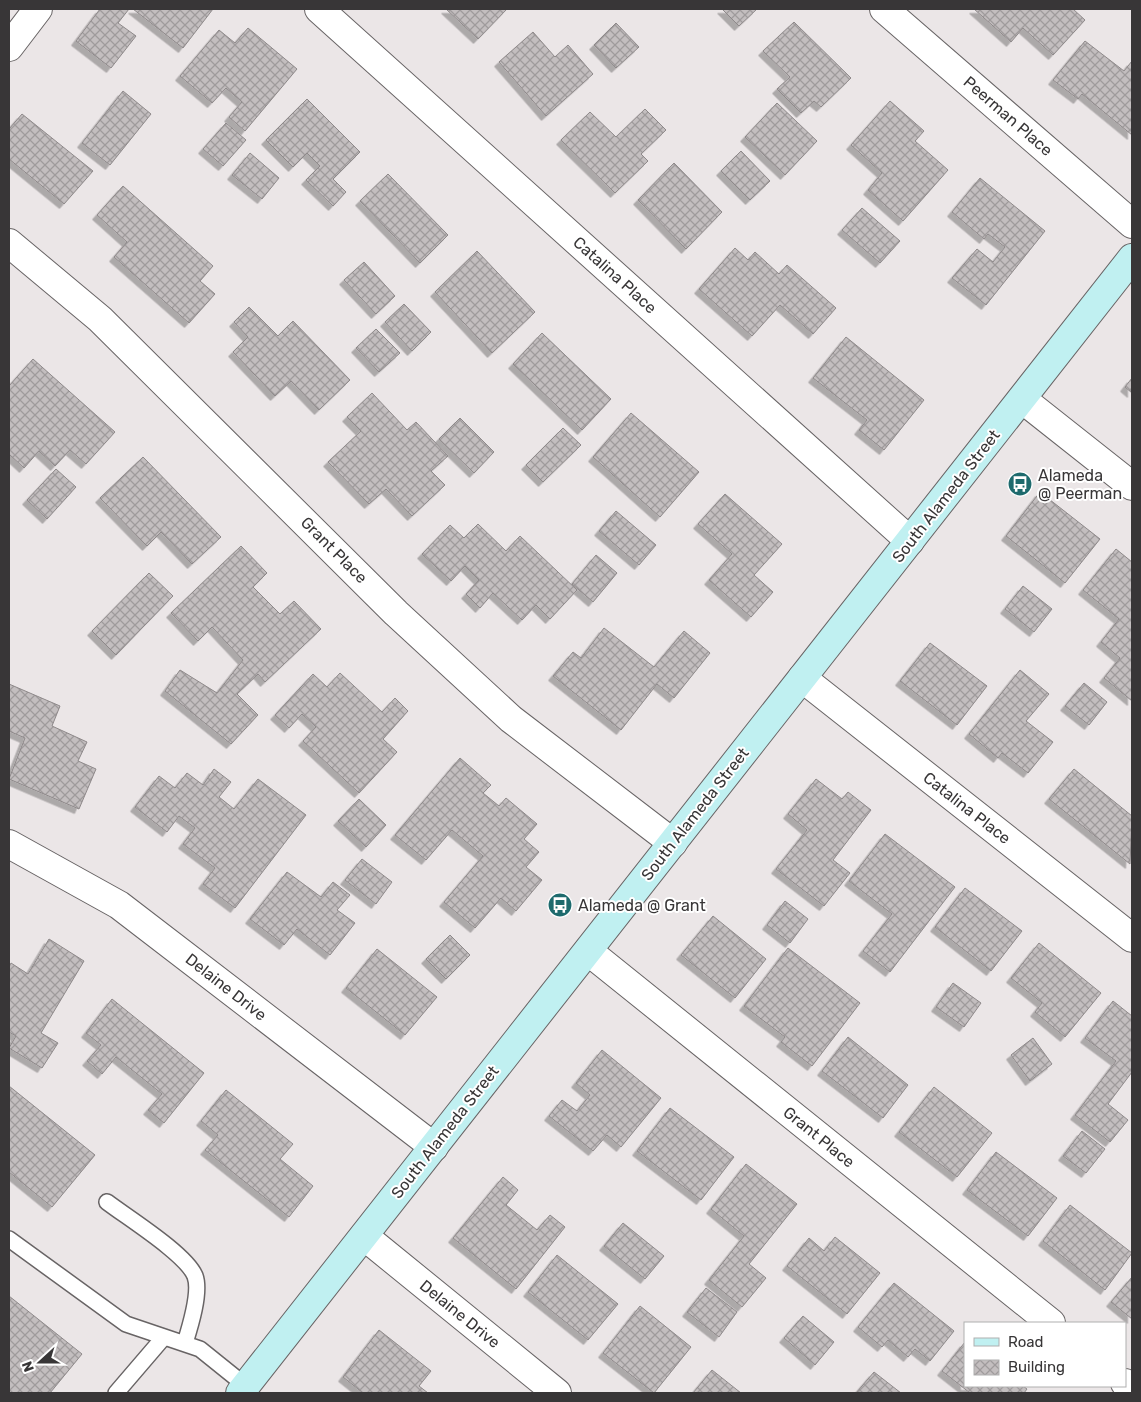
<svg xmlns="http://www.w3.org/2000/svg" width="1141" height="1402" font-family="Rubik,sans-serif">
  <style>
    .building { fill: url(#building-cross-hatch); stroke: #8e898a; filter: url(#shadow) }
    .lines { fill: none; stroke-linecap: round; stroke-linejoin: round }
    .service-casing { stroke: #686465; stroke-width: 18 }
    .minor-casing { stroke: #686465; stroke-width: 30 }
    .secondary-casing { stroke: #686465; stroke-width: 30 }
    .service { stroke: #fff; stroke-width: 15 }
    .minor { stroke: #fff; stroke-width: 28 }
    .secondary { stroke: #c0f0f1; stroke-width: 28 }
    .labels { text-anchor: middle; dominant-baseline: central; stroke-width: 4; stroke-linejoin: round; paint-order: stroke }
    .street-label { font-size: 16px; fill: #383637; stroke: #fff }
    .poi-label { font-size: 16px; fill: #383637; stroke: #fff; text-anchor: start }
  </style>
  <defs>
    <pattern id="building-cross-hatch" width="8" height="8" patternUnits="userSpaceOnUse" patternTransform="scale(1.25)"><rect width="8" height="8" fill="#c3bebf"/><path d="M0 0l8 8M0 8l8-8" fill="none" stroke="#9f9b9c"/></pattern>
    <filter id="shadow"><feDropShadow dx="-4.5" dy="4.5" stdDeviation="0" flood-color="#0004"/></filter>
  </defs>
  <rect width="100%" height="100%" fill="#ebe6e7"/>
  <path class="building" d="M100 9H129L118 23 136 36 111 68 76 41Z
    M133 9H213L183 48Z
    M446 9H507L478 39Z
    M722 9H757L739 26Z
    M974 9H1073L1085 20 1053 55 1023 28 1011 42Z
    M794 22 851 78 821 107 814 101 801 113 777 89 790 77 763 51Z
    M616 23 639 47 616 68 594 45Z
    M248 28 297 69 245 131 229 117 242 102 226 88 212 103 180 76 219 30 235 43Z
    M533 32 555 57 568 45 593 74 546 116 499 62Z
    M1085 41 1124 71 1132 61V135L1082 94 1078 99 1053 80Z
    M123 91 151 114 110 165 82 143Z
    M307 99 360 152 333 179 346 192 333 206 306 180 320 166 307 153 293 167 266 140Z
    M890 101 924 131 915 141 948 170 903 221 868 190 882 173 851 145Z
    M777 103 817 141 785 175 745 137Z
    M645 109 666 130 641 154 648 161 615 193 561 140 590 112 616 137Z
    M22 114 93 171 64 204 9 159V129Z
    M226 123 246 140 223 166 203 149Z
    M741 151 770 181 750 200 721 171Z
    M250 153 279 178 262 199 232 175Z
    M674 163 722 212 686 249 638 200Z
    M388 174 448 235 420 263 360 201Z
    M980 178 1045 231 986 305 952 278 977 249 993 262 1005 247 988 234 984 239 952 212Z
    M123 186 213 266 200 281 215 294 189 323 114 257 127 242 97 215Z
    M862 208 900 241 880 263 842 230Z
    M735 248 748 260 755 252 779 274 787 265 836 308 813 334 780 305 752 336 699 289Z
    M477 251 535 312 492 353 435 292Z
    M364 262 395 296 376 314 344 280Z
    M404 304 431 332 412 351 385 322Z
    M249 307 278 336 293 321 350 380 319 410 291 381 275 396 233 352 248 337 234 322Z
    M376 329 400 353 379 372 356 348Z
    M542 333 611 399 582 430 513 364Z
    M846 337 924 400 884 450 859 430 867 420 813 378Z
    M33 359 115 432 86 464 70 450 55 466 39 451 24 468 9 454V386Z
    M1132 378V393L1125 387Z
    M372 393 407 430 416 422 448 456 431 471 445 485 412 516 386 489 369 504 328 462 361 431 347 417Z
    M631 413 699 472 660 517 593 457Z
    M460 418 494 452 474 473 439 439Z
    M563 428 581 445 543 482 526 465Z
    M143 457 221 537 192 564 161 532 147 546 100 498Z
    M56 469 76 487 47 519 27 500Z
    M1040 492 1100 539 1065 583 1006 536Z
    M725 494 782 544 754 575 773 592 751 617 709 580 732 554 698 524Z
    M616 511 656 545 639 565 599 531Z
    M478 524 506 551 520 536 577 590 550 619 536 605 522 620 493 593 480 608 466 594 479 580 465 566 451 581 422 554 450 525 464 538Z
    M241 546 267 573 253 587 280 614 294 601 321 629 265 682 258 674 237 694 258 715 231 744 165 691 180 670 217 693 243 660 212 627 198 641 171 613Z
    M1116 549 1132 562V701L1104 678 1120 658 1101 642 1119 619 1083 590Z
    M596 555 617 573 593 602 572 584Z
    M149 573 173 596 116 655 92 631Z
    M1023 586 1052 609 1034 632 1005 609Z
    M604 628 654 667 684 631 710 653 674 698 657 684 621 730 553 676 573 652 581 658Z
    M930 643 987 686 957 725 900 681Z
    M1020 670 1049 694 1026 721 1053 742 1028 773 1002 753 998 758 969 734Z
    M340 673 382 712 395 698 408 711 383 739 397 752 359 793 303 741 316 727 302 714 289 728 275 715 313 674 327 687Z
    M1084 683 1107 702 1089 725 1065 706Z
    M9 684 60 706 52 726 87 742 78 761 96 769 79 809 9 779 25 738 9 731Z
    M460 758 491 785 483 793 499 806 506 798 537 824 524 839 539 852 526 867 542 880 516 911 501 898 475 928 444 902 483 856 452 830 426 860 395 835Z
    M214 769 231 782 219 797 234 809 258 779 306 815 235 908 203 884 215 868 183 844 195 828 179 816 167 832 135 807 159 776 175 788 187 773 203 785Z
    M1074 769 1132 816 1130 864 1049 799Z
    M816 779 842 799 848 792 871 810 833 860 850 873 824 906 776 869 807 830 788 814Z
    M359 799 386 825 366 847 338 821Z
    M885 834 955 887 890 972 863 951 892 914 849 881Z
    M362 859 392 882 376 904 345 880Z
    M287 872 321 897 333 882 350 895 337 910 355 923 330 955 297 929 284 945 250 919Z
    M965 888 1022 931 991 971 935 927Z
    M785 901 808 919 790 943 767 925Z
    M713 916 766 959 735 998 681 955Z
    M450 935 470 955 446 979 426 959Z
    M49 939 84 961 41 1033 58 1043 42 1068 9 1048 16 1036 9 1032V967L11 963 28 974Z
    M1039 943 1101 993 1065 1037 1035 1012 1042 1003 1011 978Z
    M788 948 860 1003 812 1066 781 1042 785 1037 744 1006Z
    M377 949 437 997 405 1035 346 988Z
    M953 983 981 1003 964 1027 936 1007Z
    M112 999 204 1073 164 1123 148 1110 162 1094 116 1057 102 1074 87 1061 101 1045 86 1033Z
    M1113 1001 1132 1016V1072L1108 1104 1128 1120 1110 1142 1075 1115 1116 1061 1085 1038Z
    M848 1037 908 1085 883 1118 822 1071Z
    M1033 1038 1052 1064 1030 1081 1011 1055Z
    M602 1050 661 1098 621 1147 607 1135 593 1151 549 1116 562 1100 577 1111 590 1095 576 1083Z
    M9 1086 95 1155 52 1207 9 1172Z
    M934 1087 992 1133 957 1177 899 1132Z
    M226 1090 293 1144 280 1159 313 1186 289 1217 205 1150 218 1135 201 1121Z
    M670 1108 734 1157 701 1200 637 1151Z
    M1082 1131 1105 1149 1086 1173 1063 1156Z
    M996 1152 1057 1198 1028 1236 967 1190Z
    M746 1164 797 1204 749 1264 766 1278 742 1307 709 1280 744 1236 711 1209Z
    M503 1177 518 1190 506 1205 537 1230 550 1215 565 1227 516 1289 453 1238Z
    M1070 1205 1132 1253 1105 1290 1043 1241Z
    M623 1223 664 1256 645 1279 604 1246Z
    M835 1237 880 1273 847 1314 787 1266 809 1238 824 1251Z
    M557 1255 618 1304 588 1340 528 1292Z
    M1132 1277V1319L1111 1302Z
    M894 1283 954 1331 930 1361 915 1349 908 1357 888 1340 882 1347 858 1327Z
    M706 1288 737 1312 719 1337 687 1312Z
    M9 1296 82 1354 50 1393H9Z
    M640 1306 691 1347 654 1393 603 1353Z
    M803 1316 834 1342 815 1365 784 1338Z
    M379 1330 431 1371 419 1386 428 1393H363L343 1377Z
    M965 1342V1386H1023L1027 1389 1024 1393H970L942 1371Z
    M712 1370 741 1393H693Z
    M874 1372 901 1393H856Z"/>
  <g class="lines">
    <defs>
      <path id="service" d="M107 1202C128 1218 186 1254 195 1276 201 1292 190 1327 185 1343
        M9 1239 126 1324 200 1349 246 1386
        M116 1393 164 1337"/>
      <path id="minor" d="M319 9 910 541
        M884 9 1132 224
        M9 47 38 9
        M9 243 100 319 396 613 511 719 673 843
        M1022 399 1132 486
        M802 678 1132 938
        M9 844 119 905 434 1147
        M588 951 1051 1323
        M364 1236 557 1393
        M1125 1383 1132 1389"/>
      <path id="secondary" d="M240 1393 1132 258"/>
    </defs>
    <use href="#service" class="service-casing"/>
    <use href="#minor" class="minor-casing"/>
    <use href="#secondary" class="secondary-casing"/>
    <use href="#service" class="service"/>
    <use href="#minor" class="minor"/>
    <use href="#secondary" class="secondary"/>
  </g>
  <defs>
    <symbol id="bus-disc" viewBox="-11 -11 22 22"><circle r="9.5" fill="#1d6a6d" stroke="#fff"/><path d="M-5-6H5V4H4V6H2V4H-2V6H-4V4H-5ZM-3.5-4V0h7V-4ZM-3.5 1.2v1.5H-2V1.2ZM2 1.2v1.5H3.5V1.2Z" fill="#fff"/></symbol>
  </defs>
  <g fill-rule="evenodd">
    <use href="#bus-disc" x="1006" y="470" width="28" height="28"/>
    <use href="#bus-disc" x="546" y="891" width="28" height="28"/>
  </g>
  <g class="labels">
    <g class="street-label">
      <text transform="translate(1008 116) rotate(41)">Peerman Place</text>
      <text transform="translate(615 275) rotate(42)">Catalina Place</text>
      <text transform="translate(946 496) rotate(-52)">South Alameda Street</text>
      <text transform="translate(334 550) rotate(45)">Grant Place</text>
      <text transform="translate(967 808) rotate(38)">Catalina Place</text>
      <text transform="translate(695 814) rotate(-52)">South Alameda Street</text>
      <text transform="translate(226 987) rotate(38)">Delaine Drive</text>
      <text transform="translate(445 1132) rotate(-52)">South Alameda Street</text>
      <text transform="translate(819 1137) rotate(39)">Grant Place</text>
      <text transform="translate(460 1314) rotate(39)">Delaine Drive</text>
    </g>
    <g class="poi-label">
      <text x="1038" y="475">Alameda<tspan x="1038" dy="18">@ Peerman</tspan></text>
      <text x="578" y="905">Alameda @ Grant</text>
    </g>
  </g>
  <rect width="1141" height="1402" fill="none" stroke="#383637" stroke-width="20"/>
  <rect x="964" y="1322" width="162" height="65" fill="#ffffff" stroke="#afafaf"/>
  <rect x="974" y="1338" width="25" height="8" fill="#c0f0f1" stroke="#afafaf"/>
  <text x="1008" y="1347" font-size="15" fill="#383637">Road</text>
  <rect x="974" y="1360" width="25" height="15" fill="url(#building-cross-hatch)" stroke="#afafaf"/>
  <text x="1008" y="1372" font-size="15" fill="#383637">Building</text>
  <g transform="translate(40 1362) rotate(249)" stroke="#ffffff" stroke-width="4" paint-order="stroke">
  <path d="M0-4L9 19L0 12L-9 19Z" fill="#383637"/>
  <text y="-8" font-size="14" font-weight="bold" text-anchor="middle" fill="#383637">N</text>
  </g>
</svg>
